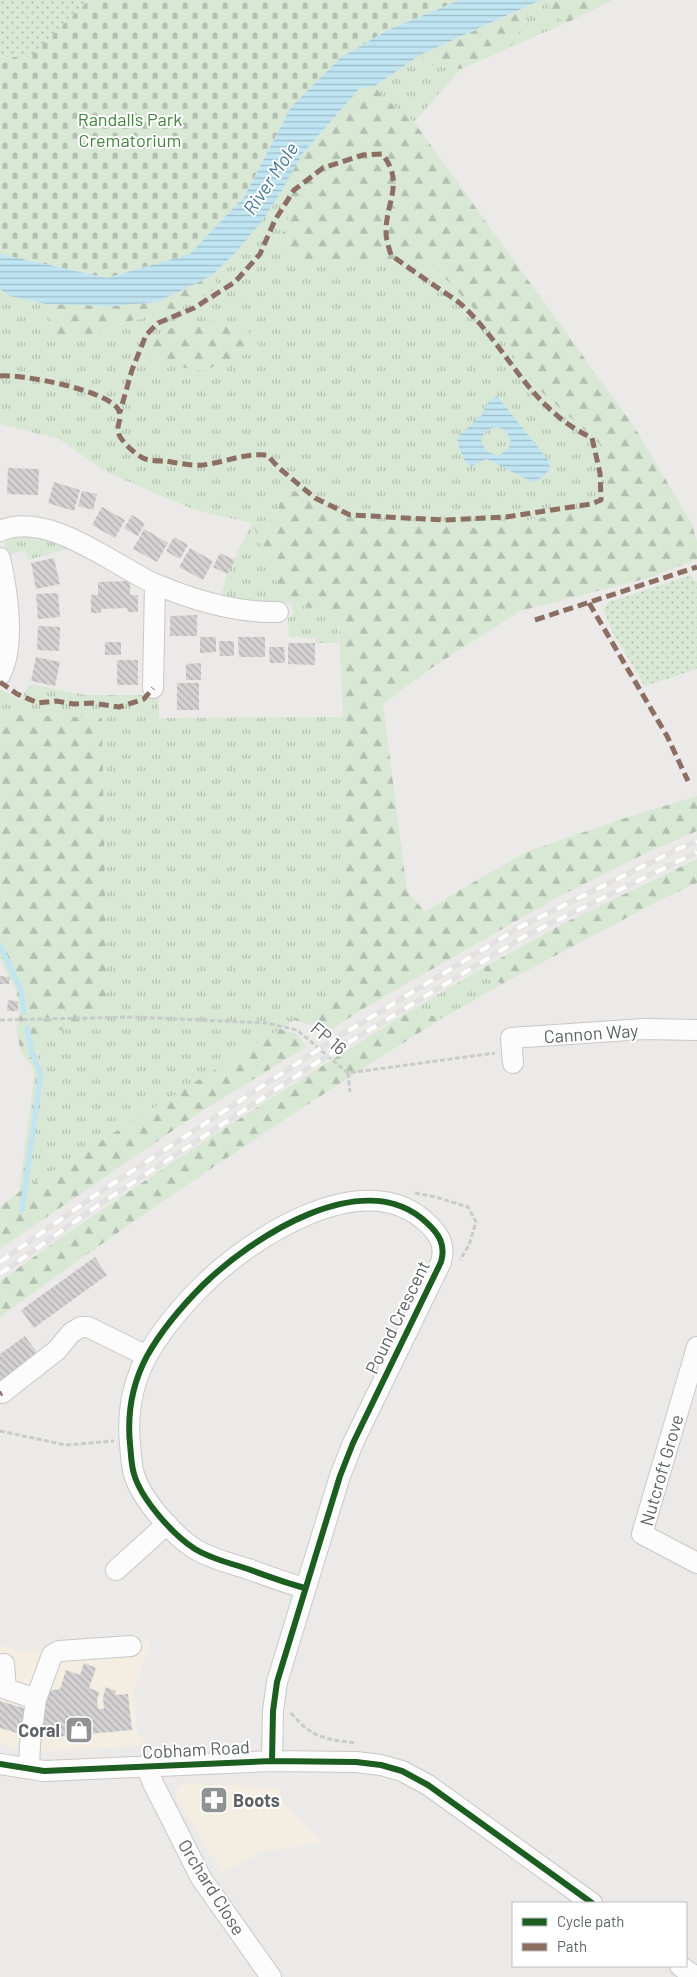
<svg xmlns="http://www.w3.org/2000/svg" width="697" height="1977" font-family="Barlow,sans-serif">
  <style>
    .commercial { fill: #f4ede2 }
    .grass { fill: url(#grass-tufts) }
    .forest { fill: url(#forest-firs) }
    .cemetery { fill: url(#cemetery-stones) }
    .garden { fill: url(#garden-dots) }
    .water { fill: url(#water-rules); fill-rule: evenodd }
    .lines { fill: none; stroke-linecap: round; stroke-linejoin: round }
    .stream { stroke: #c0e4f2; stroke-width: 5 }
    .building { fill: url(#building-back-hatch) }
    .minor-casing { stroke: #c9c8c8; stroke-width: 22 }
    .path { stroke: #c7cbc9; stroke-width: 3; stroke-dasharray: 5 2.5; stroke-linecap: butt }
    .minor { stroke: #fcfcfc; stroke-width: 20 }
    .rail-casing { stroke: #e2e2e2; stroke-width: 5.5 }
    .rail { stroke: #fff; stroke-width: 4; stroke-dasharray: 11; stroke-linecap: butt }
    .quiet { stroke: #8d6e63; stroke-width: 5; stroke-dasharray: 10 5; stroke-linecap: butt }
    .cycleway-casing { stroke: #fff; stroke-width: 9 }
    .cycleway { stroke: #1b5e20; stroke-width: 6 }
    .labels { text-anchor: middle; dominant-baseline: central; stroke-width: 4; stroke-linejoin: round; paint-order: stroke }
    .park-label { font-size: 18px; fill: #45843e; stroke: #fff }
    .street-label { font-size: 18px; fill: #5e6265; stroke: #fff }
    .poi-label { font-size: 18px; font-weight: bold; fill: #5e6265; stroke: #fff; text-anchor: end }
    .water-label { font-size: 19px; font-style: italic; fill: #447a97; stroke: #fff }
  </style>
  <defs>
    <pattern id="grass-tufts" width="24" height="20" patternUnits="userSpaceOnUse" patternTransform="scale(1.25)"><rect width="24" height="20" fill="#d9e7d5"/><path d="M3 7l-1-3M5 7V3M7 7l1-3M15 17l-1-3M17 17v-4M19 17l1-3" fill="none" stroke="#b3bfb0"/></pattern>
    <pattern id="forest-firs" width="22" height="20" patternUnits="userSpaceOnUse" patternTransform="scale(1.25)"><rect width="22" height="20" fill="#d9e7d5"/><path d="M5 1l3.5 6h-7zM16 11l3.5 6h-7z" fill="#b3bfb0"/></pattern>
    <pattern id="cemetery-stones" width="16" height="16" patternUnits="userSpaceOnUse" patternTransform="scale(1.25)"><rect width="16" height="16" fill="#d9e7d5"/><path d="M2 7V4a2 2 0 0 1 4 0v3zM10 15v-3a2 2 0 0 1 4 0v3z" fill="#b3bfb0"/></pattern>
    <pattern id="garden-dots" width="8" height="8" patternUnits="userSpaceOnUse" patternTransform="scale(1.25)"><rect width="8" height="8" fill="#d9e7d5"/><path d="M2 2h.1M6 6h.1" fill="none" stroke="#b3bfb0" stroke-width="1.8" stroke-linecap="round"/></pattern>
    <pattern id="water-rules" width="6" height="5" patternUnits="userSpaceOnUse" patternTransform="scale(1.25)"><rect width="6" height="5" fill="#c0e4f2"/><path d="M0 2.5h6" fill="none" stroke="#9fbcc8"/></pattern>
    <pattern id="building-back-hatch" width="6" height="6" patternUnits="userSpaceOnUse" patternTransform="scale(1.25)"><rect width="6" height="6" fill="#d3d1d1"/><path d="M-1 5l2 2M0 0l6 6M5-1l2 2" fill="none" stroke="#aeadad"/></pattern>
  </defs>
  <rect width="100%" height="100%" fill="#eceae8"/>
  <path class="commercial" d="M151 1641 134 1690 137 1730 145 1745 30 1753 0 1742V1645L23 1651Z
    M182 1783 278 1788 282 1801 321 1843 262 1852 222 1873 177 1800 175 1791Z"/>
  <path class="grass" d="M541 0H549L550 12 566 23 511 47 525 21 516 12Z
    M420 55 432 65 461 69 414 122 381 95 375 86Z
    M278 197 296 199 277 247 429 261 506 343 534 385 600 444 608 495 600 508 482 528 397 525 339 517 291 489 279 520 252 523 286 603 255 602 221 597 227 574 252 523 195 510 108 473 59 439 0 424V289L10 296 46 304 56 336 85 341 109 327 148 317 219 287 211 276C236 252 259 226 278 197Z
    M32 533 88 554 87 559 68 549 28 560 25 550 6 556 4 545 8 537Z
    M292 604 338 612V643H315V638L289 637 288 618 293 616Z
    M29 684 86 695H144L145 690 158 691 159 718 343 717V990L19 1192 34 1079 33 1067 46 1033 83 1025 85 1014 107 1007 102 718 0 714V689L21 700Z
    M483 968 487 977 502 984 441 1019 413 1009Z"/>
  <path class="forest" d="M549 0H613L566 23 550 12Z
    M516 12 525 20 511 47 461 69 432 65 420 55Z
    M375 86 381 95 414 122 635 428 691 522 697 541V559L652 577 520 611 430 669 383 704 407 891 425 912 453 894 526 852 622 819 697 796V831L644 854 560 896 359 1011 327 1033 316 1026 294 1020 343 990V717L338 613 286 603 252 523 279 520V499L291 489 339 517 397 525 482 528 600 508 608 495 600 444 534 385 506 343 429 261 299 264 277 247 296 200 278 197 303 153 360 88Z
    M211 276 219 287 182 307 109 327 85 341 56 336 46 304 113 306 157 302Z
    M213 321 245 327 261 348 203 371 147 361 154 337 183 322Z
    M0 714 102 718 107 1008 85 1014 83 1025 46 1033 33 1067 21 1053 16 1028 20 1015 16 990 0 959Z
    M697 859V883L662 899 502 984 487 977 483 968 562 924Z
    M413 1009 441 1019C290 1114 143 1212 0 1317V1281C134 1185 273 1096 413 1009Z
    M280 1029 297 1034 306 1047 197 1114 0 1249V1207L19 1192Z"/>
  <path class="cemetery" d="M0 0H460L388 30 340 58 291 107 244 197 190 254 107 278 0 254Z"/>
  <path class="garden" d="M0 0H89L29 57H2L0 55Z
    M691 575 695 582 697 581V669L645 686 613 633 603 609 609 602Z"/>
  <path class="water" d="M460 0H541L420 55 375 86 360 88 303 153 278 197 262 221 234 254 211 276 157 302 113 306 46 304 10 296 0 289V254L107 278 190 254 244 197 291 107 340 58 388 30Z
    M497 396 548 460 550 468C545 476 541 479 532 482L487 459 472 466C467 464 464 461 462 455 450 428 467 436 477 417L481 416 489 401ZM498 427 507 432 511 442 508 449 498 456 486 451 481 441C484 431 487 428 498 427Z"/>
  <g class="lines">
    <path class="stream" d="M0 945 21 990 24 1012
      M22 1210 41 1074 32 1053 27 1028"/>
  </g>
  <path class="building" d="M8 468 39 469 38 495 7 494Z
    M54 482 80 490 74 511 48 503Z
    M82 491 97 494 93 510 78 506Z
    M102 507 125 520 115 538 92 525Z
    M132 515 145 523 138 536 124 528Z
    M144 529 168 543 157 562 133 549Z
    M174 537 188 545 180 559 166 551Z
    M190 548 213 561 203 580 179 567Z
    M220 553 235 560 227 574 213 567Z
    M54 558 60 584 36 589 31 563Z
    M130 581V595H138V612H128L127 608 101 609V613H91V595H98V582Z
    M58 593 60 617 38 619 36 594Z
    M197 615V636H170V616Z
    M38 626 60 627 59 651 37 650Z
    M200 637H216V652L200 653Z
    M238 637H265V657H239Z
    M219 641H234V656H220Z
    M105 642H121V655H105Z
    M288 643H315V665L288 664Z
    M269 647H284L285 663H270Z
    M36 657 60 662 55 686 31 681Z
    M117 660H138V685H117Z
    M201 663V680H186V664Z
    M177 683H199V710H177Z
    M0 976 10 977 9 984H0Z
    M8 1000 18 1001V1011H7Z
    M95 1257 107 1275 34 1328 21 1310Z
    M25 1336 38 1354 0 1381V1354Z
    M84 1663 96 1668 89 1688 99 1692 97 1701 98 1709H104L103 1697 106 1687 116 1691 115 1695 128 1694 132 1730 44 1738 41 1709 46 1691 60 1689 66 1670 80 1675Z
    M0 1701 30 1710 21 1734 0 1728Z"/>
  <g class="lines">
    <defs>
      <path id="minor" d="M0 531C48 510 113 565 155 584 193 600 236 613 278 612
        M0 558C7 590 16 645 0 675
        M153 688 155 584
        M513 1063 511 1038 644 1029 697 1030
        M697 1347 642 1534 697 1563
        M2 1393 57 1350 71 1333 81 1327H88L147 1356
        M116 1570 167 1524
        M4 1664 6 1689 36 1699 30 1744 29 1769
        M36 1699 52 1655 59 1651 131 1646
        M272 1761 273 1711 277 1682 340 1476 353 1443 441 1262C446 1245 439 1234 427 1223 364 1163 251 1238 203 1285 182 1306 161 1331 147 1356 132 1384 127 1413 130 1444 131 1453 131 1464 134 1474 141 1499 173 1535 195 1549 211 1559 230 1563 248 1569 267 1576 286 1583 305 1588
        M0 1764 44 1771 272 1761 356 1762 381 1765 402 1771 428 1785 592 1903
        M147 1767 152 1781 201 1878 271 1977
        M680 1966 696 1977"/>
    </defs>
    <use href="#minor" class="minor-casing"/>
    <path class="path" d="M0 1020 135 1017 267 1023 297 1030 348 1073 495 1053
      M348 1073 350 1092
      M415 1193 436 1197 468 1207 476 1222 469 1245 460 1260
      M0 1431 66 1445 114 1441
      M291 1713C313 1739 325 1739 357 1743"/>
    <use href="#minor" class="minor"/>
    <defs>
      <path id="rail" d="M0 1262 94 1196 330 1042 520 927 678 849 697 841
        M0 1274 100 1204 338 1049 525 936 697 852"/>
    </defs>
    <use href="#rail" class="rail-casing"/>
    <use href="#rail" class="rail"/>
    <path class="quiet" d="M0 376C23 374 106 390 118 409 123 418 117 423 118 431 118 439 136 455 143 458 149 461 159 461 166 461 177 463 192 466 203 465 225 462 245 453 267 455L279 468 315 498 350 515 445 520 506 517 591 504 601 500 600 473 592 438C529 408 510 351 463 306 456 299 446 294 438 288 422 277 406 266 391 255 389 248 386 240 386 232 386 201 405 182 382 154L363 155 323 168 294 190 275 220 260 254 235 282 194 308 158 323 146 335 132 370 120 412
      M589 603 667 736 688 781
      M535 620 697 567
      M0 682 17 694 38 703 56 701 74 704 92 703 119 707 144 699 153 688
      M0 1394 2 1393"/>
    <defs>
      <path id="cycleway" d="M272 1761 273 1711 277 1682 340 1476 353 1443 441 1262C446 1245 439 1234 427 1223 364 1163 251 1238 203 1285 182 1306 161 1331 147 1356 132 1384 127 1413 130 1444 131 1453 131 1464 134 1474 141 1499 173 1535 195 1549 211 1559 230 1563 248 1569 267 1576 286 1583 305 1588
        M0 1764 44 1771 272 1761 356 1762 381 1765 402 1771 428 1785 592 1903"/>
    </defs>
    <use href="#cycleway" class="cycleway-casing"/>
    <use href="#cycleway" class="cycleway"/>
  </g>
  <defs>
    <symbol id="shop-square" viewBox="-11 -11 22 22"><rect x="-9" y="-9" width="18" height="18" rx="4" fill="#909293" stroke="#fff"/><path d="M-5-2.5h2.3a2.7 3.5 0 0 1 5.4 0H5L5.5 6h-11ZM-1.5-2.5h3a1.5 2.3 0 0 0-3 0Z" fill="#fff"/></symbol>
    <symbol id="pharmacy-square" viewBox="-11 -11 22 22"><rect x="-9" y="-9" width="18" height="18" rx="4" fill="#909293" stroke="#fff"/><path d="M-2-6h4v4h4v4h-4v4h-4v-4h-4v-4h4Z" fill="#fff"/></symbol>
  </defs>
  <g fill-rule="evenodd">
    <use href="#shop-square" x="63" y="1714" width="32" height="32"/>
    <use href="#pharmacy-square" x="198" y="1784" width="32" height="32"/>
  </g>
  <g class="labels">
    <g class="park-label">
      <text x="130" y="119">Randalls Park<tspan x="130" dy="21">Crematorium</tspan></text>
    </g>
    <g class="street-label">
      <text transform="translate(591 1033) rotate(-4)">Cannon Way</text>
      <text transform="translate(329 1038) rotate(40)">FP 16</text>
      <text transform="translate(397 1317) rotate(-64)">Pound Crescent</text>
      <text transform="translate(661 1470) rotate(-74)">Nutcroft Grove</text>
      <text transform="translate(196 1749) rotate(-3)">Cobham Road</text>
      <text transform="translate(212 1887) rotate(58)">Orchard Close</text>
    </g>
    <g class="poi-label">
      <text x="60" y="1730">Coral</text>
      <text x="233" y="1800" text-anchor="start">Boots</text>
    </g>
    <g class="water-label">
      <text transform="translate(270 178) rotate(-56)">River Mole</text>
    </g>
  </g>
  <rect x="512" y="1902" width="175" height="65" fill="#ffffff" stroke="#bfc0c1"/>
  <rect x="522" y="1918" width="25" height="8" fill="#1b5e20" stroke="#bfc0c1"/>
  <text x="557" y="1927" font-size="15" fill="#5e6265">Cycle path</text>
  <rect x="522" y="1943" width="25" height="8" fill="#8d6e63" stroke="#bfc0c1"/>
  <text x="557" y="1952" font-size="15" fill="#5e6265">Path</text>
</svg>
